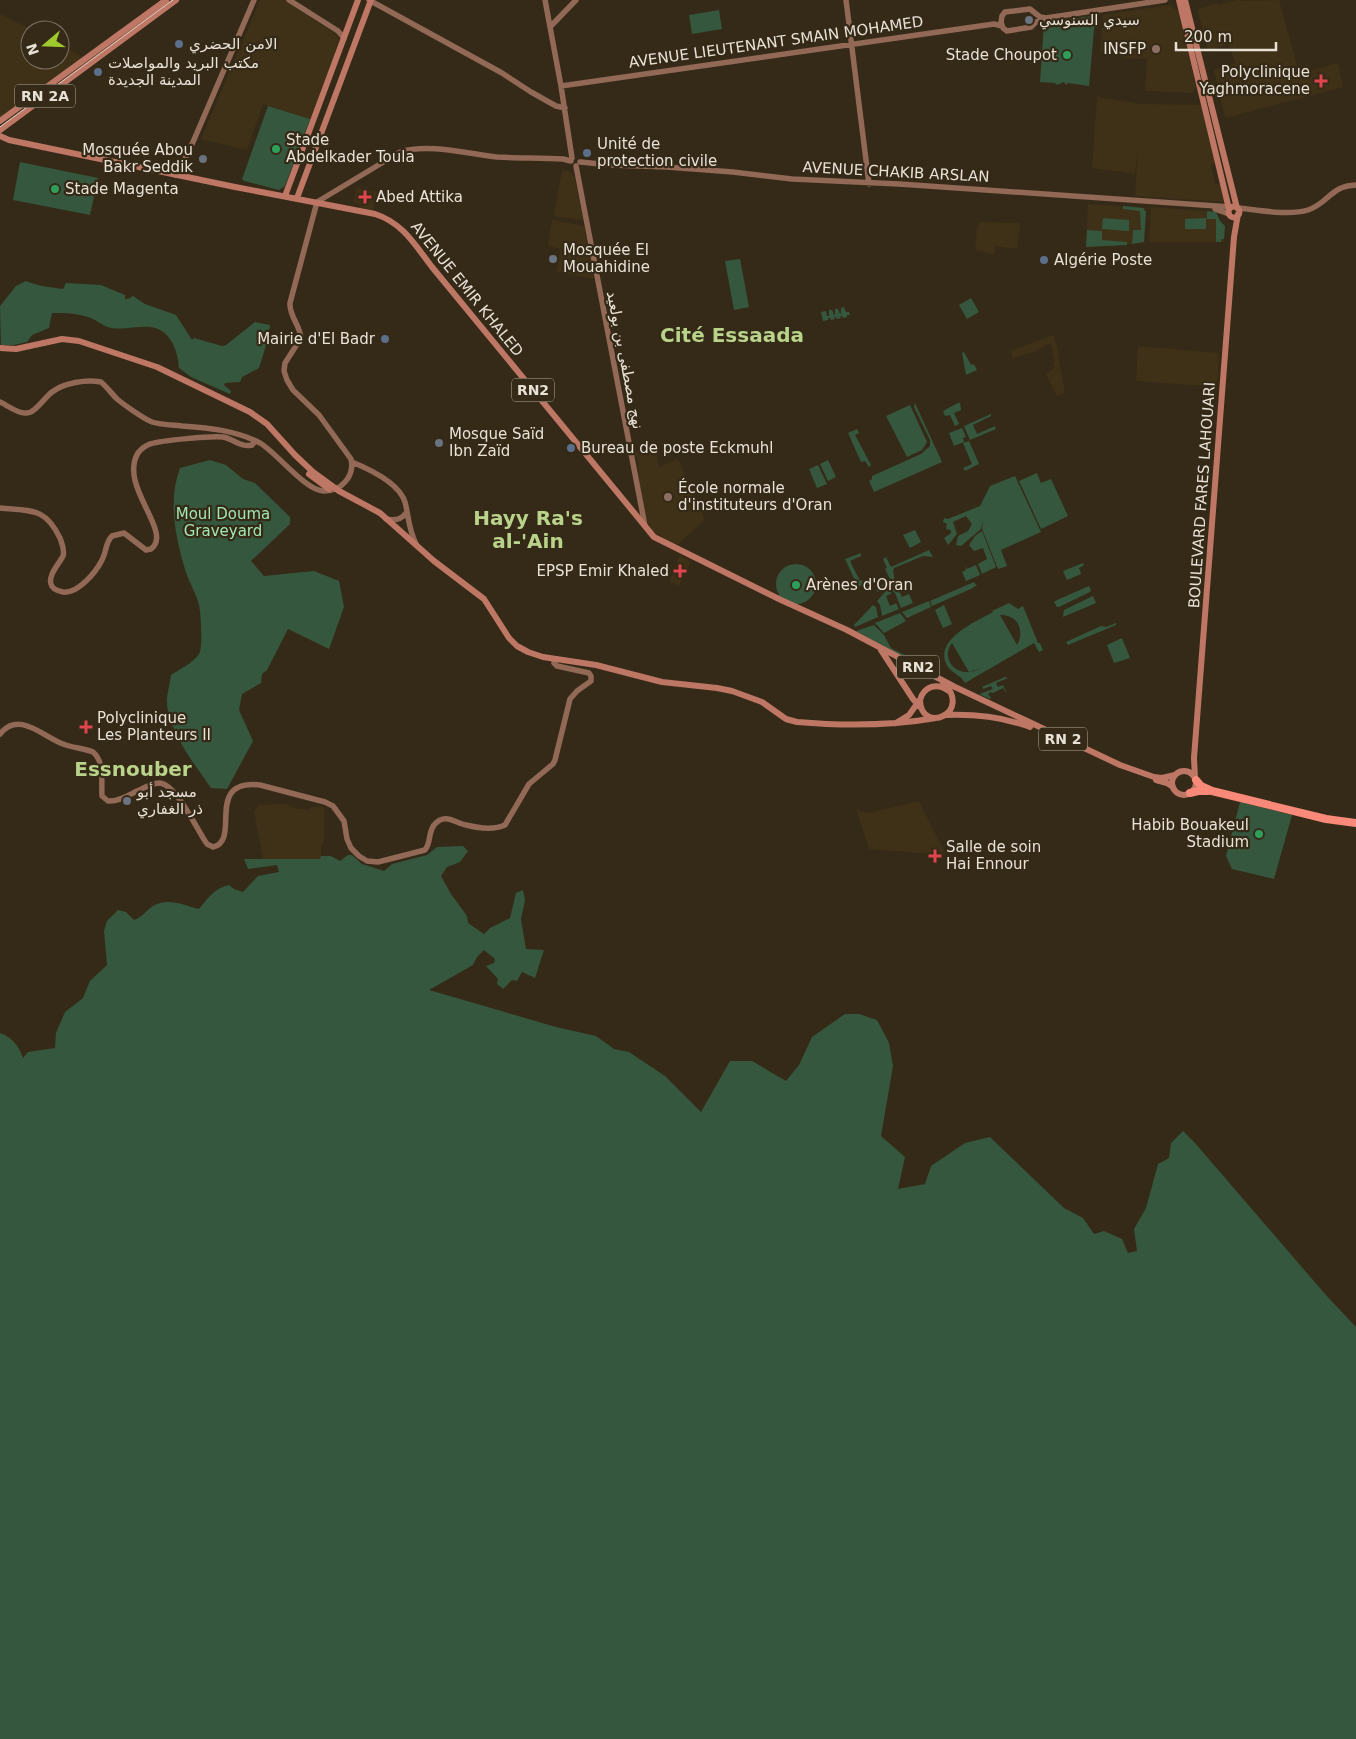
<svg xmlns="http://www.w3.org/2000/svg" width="1356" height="1739" font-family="'DejaVu Sans','Noto Naskh Arabic',sans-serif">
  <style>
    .built { fill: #3f3117 }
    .green { fill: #35573e; fill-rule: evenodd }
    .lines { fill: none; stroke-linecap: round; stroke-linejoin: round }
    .secondary { stroke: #926856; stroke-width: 5.5 }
    .primary { stroke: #be7765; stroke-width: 6 }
    .highway { stroke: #f98a7a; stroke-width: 8 }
    .tram { stroke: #d4cdc1; stroke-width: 1 }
    .worship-dot { fill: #6b7280; stroke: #352a17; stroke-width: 2 }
    .service-dot { fill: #5c6f8a; stroke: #352a17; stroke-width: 2 }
    .education-dot { fill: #8d6e63; stroke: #352a17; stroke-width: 2 }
    .leisure-dot { fill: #2e9e5b; stroke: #352a17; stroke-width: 2 }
    .health-dot { fill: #e0444e; stroke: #352a17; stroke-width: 2 }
    .labels { text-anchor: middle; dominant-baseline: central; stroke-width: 4.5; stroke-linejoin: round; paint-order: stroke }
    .shield { fill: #352a17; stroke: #b2aa9d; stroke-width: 1 }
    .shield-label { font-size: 14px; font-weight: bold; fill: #e8e1d6 }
    .poi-label { font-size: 15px; fill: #e8e1d6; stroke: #352a17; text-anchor: start }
    .street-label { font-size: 15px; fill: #e8e1d6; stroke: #352a17 }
    .park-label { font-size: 15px; fill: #a1e7b2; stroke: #352a17 }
    .district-label { font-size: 20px; font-weight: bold; fill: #b9d38b; stroke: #352a17 }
  </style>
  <rect width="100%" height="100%" fill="#352a17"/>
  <path class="built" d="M260 0H284L337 35 340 40 310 119 263 104 247 150 201 139Z
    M1238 0 1242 1 1279 0 1295 58 1298 74 1338 63 1343 87 1225 118 1214 70 1235 63 1229 44 1208 50 1198 12 1199 9 1217 3 1218 5Z
    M1169 5 1178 11 1196 87 1192 93 1145 91 1147 59 1124 58 1125 47 1100 53 1103 15Z
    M0 14 32 30H30V60H60V44L83 57 0 118Z
    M1097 97 1142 104 1201 105 1216 162 1211 166 1215 183 1221 185 1225 202 1135 196 1138 145 1135 174 1092 168Z
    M562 170 569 171 574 176 583 218 582 220 554 216Z
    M356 188 377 192 373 211 359 208 360 204 353 202Z
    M1088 204 1146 208 1144 242 1121 245 1086 247Z
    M1151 207 1216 212 1220 221 1225 226 1224 242H1149Z
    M552 220 584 226 594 279 557 272 561 249 548 246Z
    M979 222 1020 223 1017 249 995 246 994 255 983 252V251L975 250 977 227H979Z
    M1053 335 1056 343 1065 393 1057 396 1046 374 1054 368 1053 363 1055 362 1051 343 1033 352 1013 358 1010 351Z
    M1138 346 1219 353 1217 387 1136 381Z
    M655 447 659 467 678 459 705 520 677 545 663 538 652 530 646 520 637 474 639 473 637 456H634L633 451Z
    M680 556 691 562 679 586 669 581Z
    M919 801 946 855 938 854V857H932V854L869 849 856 809 867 813Z
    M274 804H286L293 808 309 810 311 807H317V805L325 808 324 840 321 848V859H263L254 811 259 805H272Z"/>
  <path class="green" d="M719 10 722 29 692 34 689 15Z
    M1092 16 1095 18 1089 86 1068 83 1066 85 1064 82 1057 85 1055 83 1040 82 1044 23Z
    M268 106 310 119 285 186 279 190 244 181 242 179Z
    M20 162 98 178 90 215 13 200Z
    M1123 206 1144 208V211H1146L1144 242 1132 244 1133 230H1141L1140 211 1123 209Z
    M1207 211 1216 212 1220 221 1225 226 1224 239H1221V242H1216V219H1207Z
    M1103 218 1129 220V231L1102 229Z
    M1206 218V229H1185V219Z
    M1087 230 1102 231V240L1127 242V245L1086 247Z
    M740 259 749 307 734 310 725 261Z
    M26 281C38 286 49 287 63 289L66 283 101 285 125 295V299H128L133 296 145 304 176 315 192 340 194 338 222 346 226 345 255 322 270 325 268 339 259 368 242 377 240 382 225 383 224 385 231 391 230 394 191 377 179 368C178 350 170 329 150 327 137 326 124 330 111 328 105 327 99 322 93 319 79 313 67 313 52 313L49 328 32 335 27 342 14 345H1L0 306 16 286Z
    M971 298 979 312 967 319 959 305Z
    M844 307 846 312H849L850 315H847V317L843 318 842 316H840L841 318 837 319 836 317H834L835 319 831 320 830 318H828V320L823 321 821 312 826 311 827 316H829V310H832L834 315H835V309H838L840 314 841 313V308Z
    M964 352 971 365 974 364 977 370 966 375 962 353Z
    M915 403 942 462 874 492 869 481 872 479V476L921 454 930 446V440L914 407Z
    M958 403H960L961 410 954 413 959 424 955 426 950 415 945 416 943 411Z
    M910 405 927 442 922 450 907 457 886 416Z
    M991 414V416L973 425 977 434 995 426 996 429 970 440 964 426Z
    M962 428 966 437 963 438 964 442 954 446 949 433Z
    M857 429 859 433 855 435 871 465 869 467 865 461 861 462 848 433Z
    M969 441 979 464 965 471 963 468 972 464 963 443Z
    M210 460 226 465 243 479 255 483 290 517V524L251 561 264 576 314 571 339 581 344 607 329 649 288 629 267 670 262 674 261 683 242 694 239 710 253 741 227 789 211 788C195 765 165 727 167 698 168 690 170 682 171 675 180 669 193 663 199 654 203 649 201 613 199 605 196 592 187 579 184 566 175 534 168 500 180 468Z
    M828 460 836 477 828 481 820 464Z
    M818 465 827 484 817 488 809 469Z
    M1037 473 1041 483 1051 479 1068 516 1041 529 1019 481Z
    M1015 476 1041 532 1001 550 1007 566 998 569 982 529 983 520 981 529 961 546 956 545 958 536 968 531 972 524 966 516 953 522 957 534 948 545 944 538 951 533V530L946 529 947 524 943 522 944 518 948 519 980 506 990 486Z
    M915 530 921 542 910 548 903 535Z
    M982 531 996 567 982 574 978 564 987 559 983 548 974 551 969 545 975 536Z
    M929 550 933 557 923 556 894 568 893 571 895 581 894 582 896 588H898L902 597 909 594 913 603 901 608 895 593 888 586 877 592 876 588 891 581 885 569 887 568 883 559 886 557 891 567Z
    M861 553V556L850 561 860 581 862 580 864 584 858 587 845 559Z
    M1083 563 1084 565 1079 568 1081 574 1067 580 1063 571Z
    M776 584a20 20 0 1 1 40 0a20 20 0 1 1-40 0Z
    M976 565 980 575 966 581 962 572 966 570 965 566 967 569Z
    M974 582 977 586H975L973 588 932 606 930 601Z
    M1089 586 1091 590 1090 592 1059 607H1057L1054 602 1057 600Z
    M889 590 892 593 886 596 890 606 896 603 899 609 882 616 880 605 877 601 886 591Z
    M1093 596 1096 603 1063 617 1064 610Z
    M929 601 931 607 907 618 902 612Z
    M1009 603 1018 609 1023 606 1038 643H1040L1043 650 1039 652 1034 643 965 683C961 675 953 674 948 667 931 641 975 622 993 612L992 611ZM1000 615C1018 614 1025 631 1017 645ZM952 643 969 672 981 668C959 681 939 660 952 643Z
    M873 605 876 607 878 617 855 627 854 625Z
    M944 605 952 624 943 628 935 610Z
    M900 613 906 621 884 633 875 623Z
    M1116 623V625L1068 645 1066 642 1101 626 1106 627Z
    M874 625 884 635 891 648 918 662 926 658 927 655 930 660 922 663 924 668 856 631Z
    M1122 638 1130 658 1114 663 1107 645Z
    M1005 677 1008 678 996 683 998 687 1003 685 1007 694 1003 688 993 693 990 692 988 695 991 697 990 699 979 694 993 689 991 686 983 689 982 687Z
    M1240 802 1292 815 1274 879 1232 869 1226 856Z
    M463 846 468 851 460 862 447 867 441 876 451 894 467 916 468 923 484 934 490 928 510 918 516 893 523 890 525 900 521 919 526 949 544 950 535 978 522 972 517 981 512 980 503 989 497 984 498 979 486 966 494 963 495 959 484 950 477 957 473 965 429 990 556 1027 596 1036 614 1049 629 1052 665 1076 701 1112 730 1061H752L786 1081 799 1065 812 1037 845 1014H859L877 1020 889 1043 893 1066 881 1136 905 1157 898 1189 925 1184 931 1166 965 1143 990 1137 1064 1208 1083 1218 1094 1234 1104 1231 1122 1239 1128 1253 1137 1251 1134 1229 1146 1208 1158 1164 1169 1158 1171 1143 1183 1131 1195 1143 1325 1294 1356 1327V1739H0V1033C12 1037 19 1046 23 1058L28 1052 55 1048 56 1033 65 1012 83 998 90 981 107 965 104 931 107 921 118 910 126 912 134 920C143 917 146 910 153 906 167 897 184 905 199 909 208 898 215 888 229 885L234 889 243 892 258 876 279 872 277 865 248 869 244 859H320L321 856H331L340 861 348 855H352L362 864 384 871 392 864 427 855 437 847Z"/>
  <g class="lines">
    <path class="secondary" d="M289 0 338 31 344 38
      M369 0 502 73 531 92 556 106 565 108
      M545 0 561 86 572 158
      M846 0 869 184
      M1046 18 1040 17 1030 9 1005 12 1002 16 1001 22 1003 28 1007 31 1031 27 1036 22 1046 18 1165 0
      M550 27 576 0
      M561 86 994 24 1002 26
      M580 162 611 165 667 167 733 172 792 179 899 184 1231 207
      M576 166 645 526
      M175 175 184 161 193 142 254 0
      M1238 208C1258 210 1289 216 1308 210 1329 203 1330 186 1356 185
      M1215 209 1229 214
      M0 402C7 405 16 413 25 413 35 414 44 398 52 392 64 383 86 379 101 382 107 387 111 393 117 399 123 404 144 419 152 422 161 425 172 425 182 426 209 428 235 430 260 443 277 453 305 490 323 491 341 492 355 476 351 459L319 415 293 390 287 380 284 371 285 363 301 338C300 325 289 316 290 303L317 202 400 152C428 143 468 154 497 157 518 158 541 158 563 159L571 161
      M352 462C369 469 399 483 405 502 409 517 408 528 416 544
      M0 508C31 511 45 507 60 538 62 544 65 550 63 556 59 564 48 575 51 584 52 589 58 591 63 592 78 594 96 572 102 560 107 551 105 543 112 536L124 533 146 550 151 549C174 532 118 486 138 453 141 449 145 446 150 444 163 440 210 436 223 437 234 439 241 448 252 445L255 441
      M386 519C394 521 401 520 406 513
      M0 734C19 710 43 737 63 744 73 748 83 748 93 752 105 762 101 782 102 796L108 801C118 802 129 795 137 791 144 788 152 783 160 783 177 785 197 830 207 844L213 847C242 841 203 779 260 785L325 802 333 806 344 821 347 839 351 848 359 856 367 861 378 862 425 850C431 843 428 833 434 825 445 812 455 823 466 825 478 828 494 830 505 825L529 784 553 764 555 760 570 699 577 691 591 681V676L589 673 557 666 554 663V659"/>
    <path class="primary" d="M1179 0 1229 209
      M1185 0 1237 208
      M0 121 166 0
      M0 130 176 0
      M0 136 9 140 235 187 375 214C403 223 415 245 432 267L654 537 781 600 847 630 955 687 1025 720 1120 765 1154 777 1162 778 1175 775
      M285 196 358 0
      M297 198 371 0
      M1228.5 212a5.5 5.5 0 1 1 11 0a5.5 5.5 0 1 1-11 0Z
      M0 348 16 349 62 339 79 341 157 367 250 412 267 424 295 455 313 472 339 491 380 513 434 561 484 599 509 638 517 646 528 652 543 657 596 665 662 682 717 688 732 691 762 702 786 719 797 722C844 726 890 726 936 718
      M309 474 329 489
      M881 650 913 699 920 707
      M943 682C974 713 921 735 920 700 924 686 937 682 949 691
      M946 715C974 714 1003 717 1030 727
      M896 723 909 715 919 701
      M1172 783a12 12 0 1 1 24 0a12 12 0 1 1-24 0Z
      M1195 778 1194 758 1234 237 1238 214
      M1156 780 1167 783 1173 787"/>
    <path class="highway" d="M1196 780 1201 786 1212 791 1326 819 1356 823
      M1190 793 1198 791H1208"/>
    <path class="tram" d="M0 127 173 0"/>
  </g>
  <g class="worship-dot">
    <circle cx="1029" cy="20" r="5"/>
    <circle cx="203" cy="159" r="5"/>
    <circle cx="553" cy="259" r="5"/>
    <circle cx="439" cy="443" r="5"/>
    <circle cx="127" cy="801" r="5"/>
  </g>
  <g class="service-dot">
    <circle cx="179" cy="44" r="5"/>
    <circle cx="98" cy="72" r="5"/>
    <circle cx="587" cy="153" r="5"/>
    <circle cx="1044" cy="260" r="5"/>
    <circle cx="385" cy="339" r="5"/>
    <circle cx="571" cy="448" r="5"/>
  </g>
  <g class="education-dot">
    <circle cx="1156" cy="49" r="5"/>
    <circle cx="668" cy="497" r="5"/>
  </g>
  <g class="leisure-dot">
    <circle cx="1067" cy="55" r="5"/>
    <circle cx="276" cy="149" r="5"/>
    <circle cx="55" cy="189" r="5"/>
    <circle cx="796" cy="585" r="5"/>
    <circle cx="1259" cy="834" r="5"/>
  </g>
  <g class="health-dot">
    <path d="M1318.5 73.5h5v5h5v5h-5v5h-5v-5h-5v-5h5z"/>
    <path d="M362.5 189.5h5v5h5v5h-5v5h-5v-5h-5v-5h5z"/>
    <path d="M677.5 563.5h5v5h5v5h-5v5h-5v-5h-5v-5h5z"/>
    <path d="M83.5 719.5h5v5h5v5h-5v5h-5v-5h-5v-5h5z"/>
    <path d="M932.5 848.5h5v5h5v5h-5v5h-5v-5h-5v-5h5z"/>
  </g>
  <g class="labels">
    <g class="shield">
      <rect x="15" y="84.5" width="60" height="23" rx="4"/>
      <rect x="512" y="378.5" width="42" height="23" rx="4"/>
      <rect x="897" y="655.5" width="42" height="23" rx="4"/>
      <rect x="1039" y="727.5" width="48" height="23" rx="4"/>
    </g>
    <g class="shield-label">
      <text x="45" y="96">RN 2A</text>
      <text x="533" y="390">RN2</text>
      <text x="918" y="667">RN2</text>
      <text x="1063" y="739">RN 2</text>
    </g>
    <g class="poi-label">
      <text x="1039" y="20">سيدي السنوسي</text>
      <text x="189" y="44">الامن الحضري</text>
      <text x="1146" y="49" text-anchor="end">INSFP</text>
      <text x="1057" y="55" text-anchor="end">Stade Choupot</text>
      <text x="108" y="63">مكتب البريد والمواصلات<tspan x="108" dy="17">المدينة الجديدة</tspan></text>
      <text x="1310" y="72" text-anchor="end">Polyclinique<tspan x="1310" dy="17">Yaghmoracene</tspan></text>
      <text x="286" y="140">Stade<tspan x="286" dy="17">Abdelkader Toula</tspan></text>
      <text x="597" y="144">Unité de<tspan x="597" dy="17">protection civile</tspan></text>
      <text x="193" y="150" text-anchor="end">Mosquée Abou<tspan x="193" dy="17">Bakr Seddik</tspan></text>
      <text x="65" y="189">Stade Magenta</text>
      <text x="376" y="197">Abed Attika</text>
      <text x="563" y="250">Mosquée El<tspan x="563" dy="17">Mouahidine</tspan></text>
      <text x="1054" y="260">Algérie Poste</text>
      <text x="375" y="339" text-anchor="end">Mairie d'El Badr</text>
      <text x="449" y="434">Mosque Saïd<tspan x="449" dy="17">Ibn Zaïd</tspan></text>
      <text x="581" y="448">Bureau de poste Eckmuhl</text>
      <text x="678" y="488">École normale<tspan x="678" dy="17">d'instituteurs d'Oran</tspan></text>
      <text x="669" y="571" text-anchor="end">EPSP Emir Khaled</text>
      <text x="806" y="585">Arènes d'Oran</text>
      <text x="97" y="718">Polyclinique<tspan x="97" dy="17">Les Planteurs II</tspan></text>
      <text x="137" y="792">مسجد أبو<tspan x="137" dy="17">ذر الغفاري</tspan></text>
      <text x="1249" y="825" text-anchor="end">Habib Bouakeul<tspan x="1249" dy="17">Stadium</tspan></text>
      <text x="946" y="847">Salle de soin<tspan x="946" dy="17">Hai Ennour</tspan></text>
    </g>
    <g class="street-label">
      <text transform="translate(776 42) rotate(-8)">AVENUE LIEUTENANT SMAIN MOHAMED</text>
      <text transform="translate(896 172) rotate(3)">AVENUE CHAKIB ARSLAN</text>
      <text transform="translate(467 289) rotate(51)">AVENUE EMIR KHALED</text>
      <text transform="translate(625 360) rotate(79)">نهج مصطفى بن بولعيد</text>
      <text transform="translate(1202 495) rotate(-86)">BOULEVARD FARES LAHOUARI</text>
    </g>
    <g class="park-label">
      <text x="223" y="514">Moul Douma<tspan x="223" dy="17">Graveyard</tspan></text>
    </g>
    <g class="district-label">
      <text x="732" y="335">Cité Essaada</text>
      <text x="528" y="518">Hayy Ra's<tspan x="528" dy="23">al-'Ain</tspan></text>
      <text x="133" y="769">Essnouber</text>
    </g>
  </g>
  <g transform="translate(45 45) rotate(251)"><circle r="24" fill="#352a17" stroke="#7d7363"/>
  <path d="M0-4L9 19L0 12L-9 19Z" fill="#9fca2e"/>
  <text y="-8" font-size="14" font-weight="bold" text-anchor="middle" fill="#e8e1d6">N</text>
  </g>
  <path d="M1176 42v8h100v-8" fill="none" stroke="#e8e1d6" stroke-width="2.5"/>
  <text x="1184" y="42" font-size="15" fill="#e8e1d6" stroke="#352a17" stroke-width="4" paint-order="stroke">200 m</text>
</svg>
